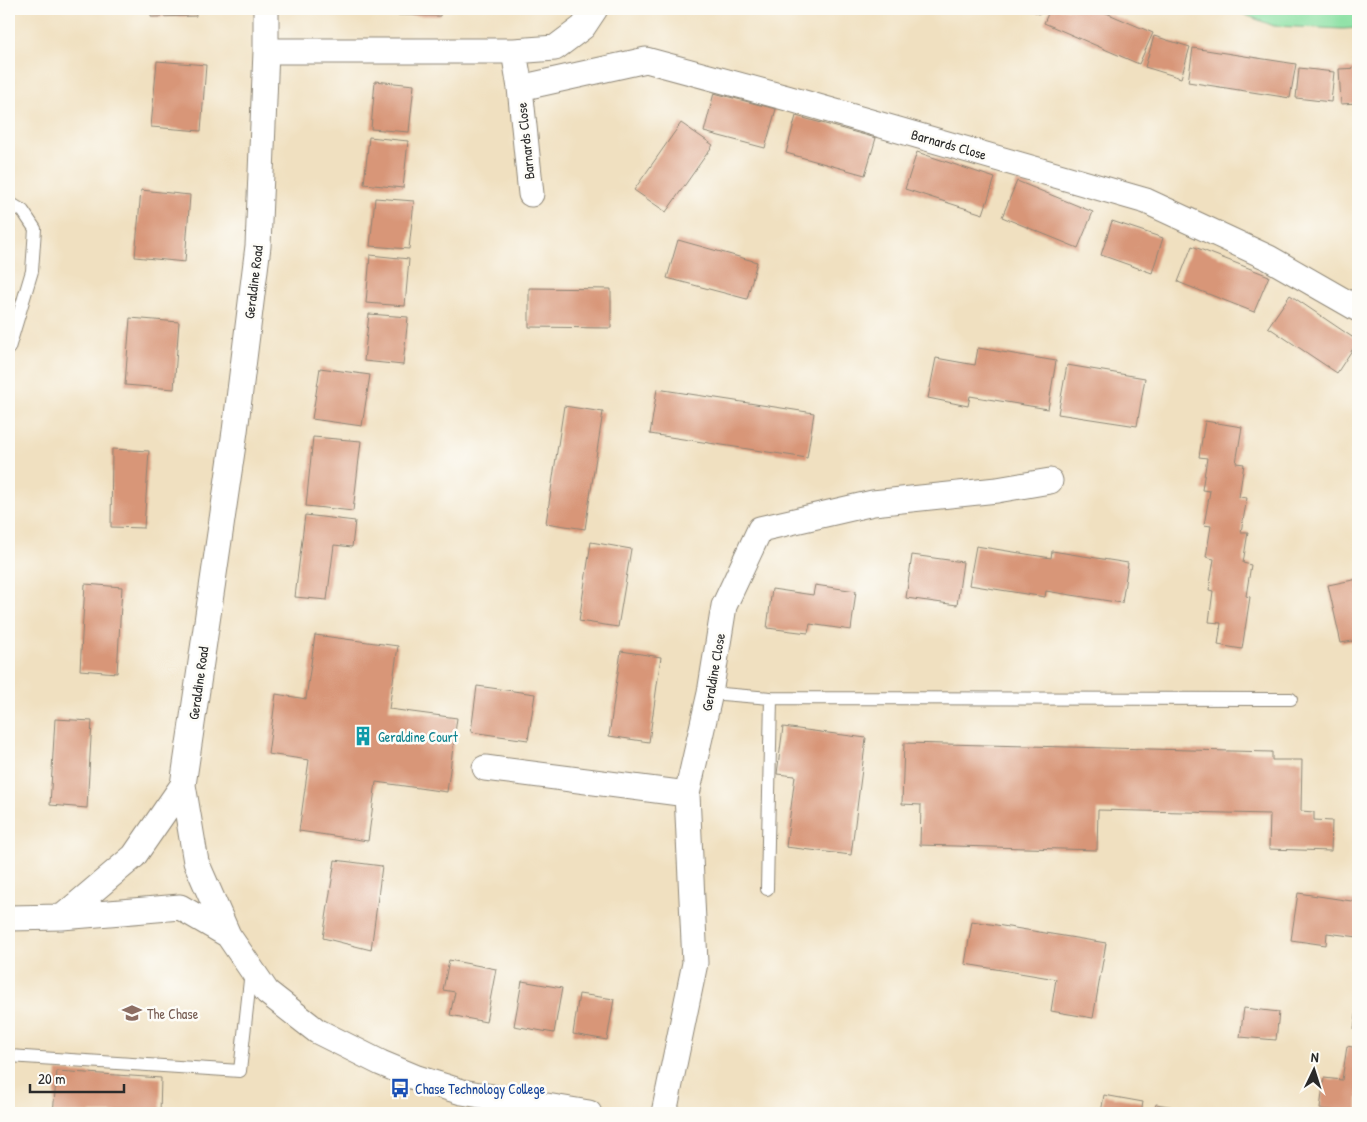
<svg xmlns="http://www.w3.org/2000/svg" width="1367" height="1122" font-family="'Patrick Hand',sans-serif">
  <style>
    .green { fill: #8ae0a3; stroke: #5a8667 }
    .building { fill: #d89678 }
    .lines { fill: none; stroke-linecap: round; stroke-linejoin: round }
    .service-casing { stroke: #8e8676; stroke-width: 14 }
    .minor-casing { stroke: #8e8676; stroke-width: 27 }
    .service { stroke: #fff; stroke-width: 12 }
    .minor { stroke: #fff; stroke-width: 25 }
    .labels { text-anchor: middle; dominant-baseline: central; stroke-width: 5; stroke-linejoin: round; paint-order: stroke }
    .street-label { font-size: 14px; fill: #2b2b2b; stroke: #fdfcf7 }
    .culture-label { font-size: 14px; fill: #0d838f; stroke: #fdfcf7; text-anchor: start }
    .education-label { font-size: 14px; fill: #785e54; stroke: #fdfcf7; text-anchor: start }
    .transit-label { font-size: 14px; fill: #164399; stroke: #fdfcf7; text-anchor: start }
  </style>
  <rect width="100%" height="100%" fill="#fdfcf7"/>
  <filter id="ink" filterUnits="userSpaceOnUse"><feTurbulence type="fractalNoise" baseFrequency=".02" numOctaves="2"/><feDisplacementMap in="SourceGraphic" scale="10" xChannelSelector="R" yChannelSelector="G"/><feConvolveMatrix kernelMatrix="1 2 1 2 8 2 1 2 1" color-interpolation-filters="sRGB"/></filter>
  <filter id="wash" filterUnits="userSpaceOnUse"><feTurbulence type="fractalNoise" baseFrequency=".0096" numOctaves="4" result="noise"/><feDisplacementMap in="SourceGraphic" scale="20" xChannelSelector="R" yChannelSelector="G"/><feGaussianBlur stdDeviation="1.12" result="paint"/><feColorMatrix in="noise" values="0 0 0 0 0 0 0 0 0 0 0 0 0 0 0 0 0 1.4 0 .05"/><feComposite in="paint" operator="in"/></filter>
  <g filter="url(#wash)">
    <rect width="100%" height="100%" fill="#f0e0c0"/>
    <path class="green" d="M1230 9H1358V28L1343 29 1274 26Z"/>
    <g id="blocks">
      <path class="building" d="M151 9H195L196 16 151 17Z
        M395 9H441L440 16 395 15Z
        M1030 9H1042L1039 14Z
        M1050 9H1097L1153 33 1139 64 1044 23Z
        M1154 36 1190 47 1181 78 1145 67Z
        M1193 48 1296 64 1290 98 1188 82Z
        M157 61 206 65 201 131 151 127Z
        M1299 68 1334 72 1331 102 1296 98Z
        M1358 68V103L1341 104 1339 69Z
        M375 81 414 85 409 132 371 129Z
        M714 93 776 109 765 148 704 132Z
        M796 116 876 138 865 175 786 153Z
        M681 123 713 145 666 212 634 190Z
        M369 137 408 141 403 188 364 184Z
        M917 152 995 178 983 214 905 189Z
        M1017 181 1093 212 1078 248 1002 217Z
        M141 190 190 195 185 262 135 257Z
        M375 198 414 201 409 249 370 246Z
        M1112 221 1163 238 1152 273 1101 255Z
        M678 240 757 262 747 299 667 278Z
        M1192 246 1269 276 1254 312 1178 282Z
        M370 255 409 259 405 306 366 303Z
        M529 288 611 289V328L529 327Z
        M1290 295 1358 341 1337 373 1268 327Z
        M369 314 408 317 403 365 364 361Z
        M130 318 179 322 174 389 125 385Z
        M978 348 1056 361 1048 409 970 396 968 406 928 398 936 358 975 365Z
        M1067 365 1145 378 1137 426 1058 414Z
        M320 368 370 375 362 426 312 419Z
        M657 389 814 413 807 458 650 434Z
        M564 406 603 412 585 529 546 523Z
        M1205 421 1242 427 1236 463 1244 464 1239 497 1247 498 1241 532H1248L1243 563 1251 565 1246 596 1250 597 1242 649 1218 645 1221 623 1209 622 1213 591 1209 590 1214 559 1206 557 1211 526 1204 525 1210 491 1202 490 1207 458 1199 457Z
        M313 437 361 441 353 511 306 506Z
        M112 449 149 451 144 528 111 527Z
        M305 515 355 521 352 547 334 545 327 600 295 597Z
        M591 542 631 549 618 627 579 621Z
        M976 546 1051 558 1052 551 1128 563 1122 603 1046 591 1045 597 969 585Z
        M912 555 963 562 957 605 906 598Z
        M1358 579V640L1341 643 1328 585Z
        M85 584 122 587 117 673 80 670Z
        M815 585 856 591 851 630 810 624 808 633 767 628 772 589 813 595Z
        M315 635 398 646 389 709 457 718 447 792 376 782 368 841 299 831 309 760 268 754 276 694 306 699Z
        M621 651 661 657 649 742 609 736Z
        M477 686 535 694 528 740 471 732Z
        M55 719 92 721 87 808 50 805Z
        M783 727 866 738 851 855 786 847 795 776 777 774Z
        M904 743 1272 752V760H1302L1301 811 1314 812V820L1332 821 1331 851 1269 849 1270 814 1098 810 1097 850 920 845 921 805 902 804Z
        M335 860 382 866 371 950 323 938Z
        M1298 893 1358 902V937L1327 933 1326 945 1291 940Z
        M972 921 1106 943 1093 1018 1051 1011 1056 979 965 964Z
        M449 960 496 969 486 1022 450 1015 455 992 443 990Z
        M522 981 562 988 554 1033 514 1026Z
        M579 994 614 999 607 1040 573 1034Z
        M1244 1008 1279 1012 1276 1040 1240 1037Z
        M1357 1010H1358V1029H1354Z
        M1347 1046 1358 1048V1113L1320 1109 1324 1078 1342 1080Z
        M57 1071 161 1078 160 1113H53Z
        M1104 1095 1143 1102 1141 1113H1101Z
        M1156 1104 1201 1111V1113H1154Z"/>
    </g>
  </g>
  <g filter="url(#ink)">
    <use href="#blocks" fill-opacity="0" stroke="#8e8676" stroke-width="1"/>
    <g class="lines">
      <defs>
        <path id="service" d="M9 205H13L23 211 35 229 32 271 9 348
          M710 693 771 698 1291 699
          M767 889 771 698
          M9 1056 240 1071 251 971"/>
        <path id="minor" d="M266 9V51L258 246 235 431 183 785 196 862 228 935 267 992 317 1031 381 1063 417 1078 462 1092 589 1113
          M266 51H514L555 48 583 27 595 9
          M514 51 520 88 646 60 787 98 1146 201 1269 258 1358 309
          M520 88 531 194
          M485 768 687 794
          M62 917 134 856 183 785
          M9 918 62 917 180 907 228 935
          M664 1113 695 963 687 794 710 693 724 606 760 529 873 503 997 490 1050 481"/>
      </defs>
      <use href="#service" class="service-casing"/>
      <use href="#minor" class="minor-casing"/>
      <use href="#service" class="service"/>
      <use href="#minor" class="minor"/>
    </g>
  </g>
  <defs>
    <symbol id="building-bare" viewBox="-9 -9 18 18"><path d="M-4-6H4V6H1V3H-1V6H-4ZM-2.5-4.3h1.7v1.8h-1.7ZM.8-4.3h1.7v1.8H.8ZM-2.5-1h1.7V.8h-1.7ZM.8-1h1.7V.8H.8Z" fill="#0f9aa8" stroke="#fdfcf7" stroke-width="2.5" paint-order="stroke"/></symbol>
    <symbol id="school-bare" viewBox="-9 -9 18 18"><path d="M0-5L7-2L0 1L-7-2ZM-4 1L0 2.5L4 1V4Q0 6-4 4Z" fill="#8d6e63" stroke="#fdfcf7" stroke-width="2.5" paint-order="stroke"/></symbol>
    <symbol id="bus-bare" viewBox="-9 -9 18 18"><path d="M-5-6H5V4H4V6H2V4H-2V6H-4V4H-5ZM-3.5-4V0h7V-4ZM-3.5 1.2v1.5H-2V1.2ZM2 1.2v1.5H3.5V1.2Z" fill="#1a4fb4" stroke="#fdfcf7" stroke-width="2.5" paint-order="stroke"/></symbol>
  </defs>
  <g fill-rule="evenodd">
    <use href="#building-bare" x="349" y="722" width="28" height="28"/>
    <use href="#school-bare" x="118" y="999" width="28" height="28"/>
    <use href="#bus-bare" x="386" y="1074" width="28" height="28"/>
  </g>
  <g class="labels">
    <g class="street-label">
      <text transform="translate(525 141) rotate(-96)">Barnards Close</text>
      <text transform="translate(949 144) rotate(16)">Barnards Close</text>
      <text transform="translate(253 282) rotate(-83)">Geraldine Road</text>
      <text transform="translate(713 672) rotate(-80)">Geraldine Close</text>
      <text transform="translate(198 683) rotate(-82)">Geraldine Road</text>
    </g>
    <g class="culture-label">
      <text x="378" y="736">Geraldine Court</text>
    </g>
    <g class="education-label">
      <text x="147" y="1013">The Chase</text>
    </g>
    <g class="transit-label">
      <text x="415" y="1088">Chase Technology College</text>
    </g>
  </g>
  <rect width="1367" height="1122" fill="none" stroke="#fdfcf7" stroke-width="30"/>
  <g transform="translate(1314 1070) rotate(4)" stroke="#fdfcf7" stroke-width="4" paint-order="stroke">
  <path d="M0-4L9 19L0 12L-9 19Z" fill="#2b2b2b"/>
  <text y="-8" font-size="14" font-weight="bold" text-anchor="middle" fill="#2b2b2b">N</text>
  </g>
  <path d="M30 1084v8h94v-8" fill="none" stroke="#2b2b2b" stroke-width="2.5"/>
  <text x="38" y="1084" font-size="15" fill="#2b2b2b" stroke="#fdfcf7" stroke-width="4" paint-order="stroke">20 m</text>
</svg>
